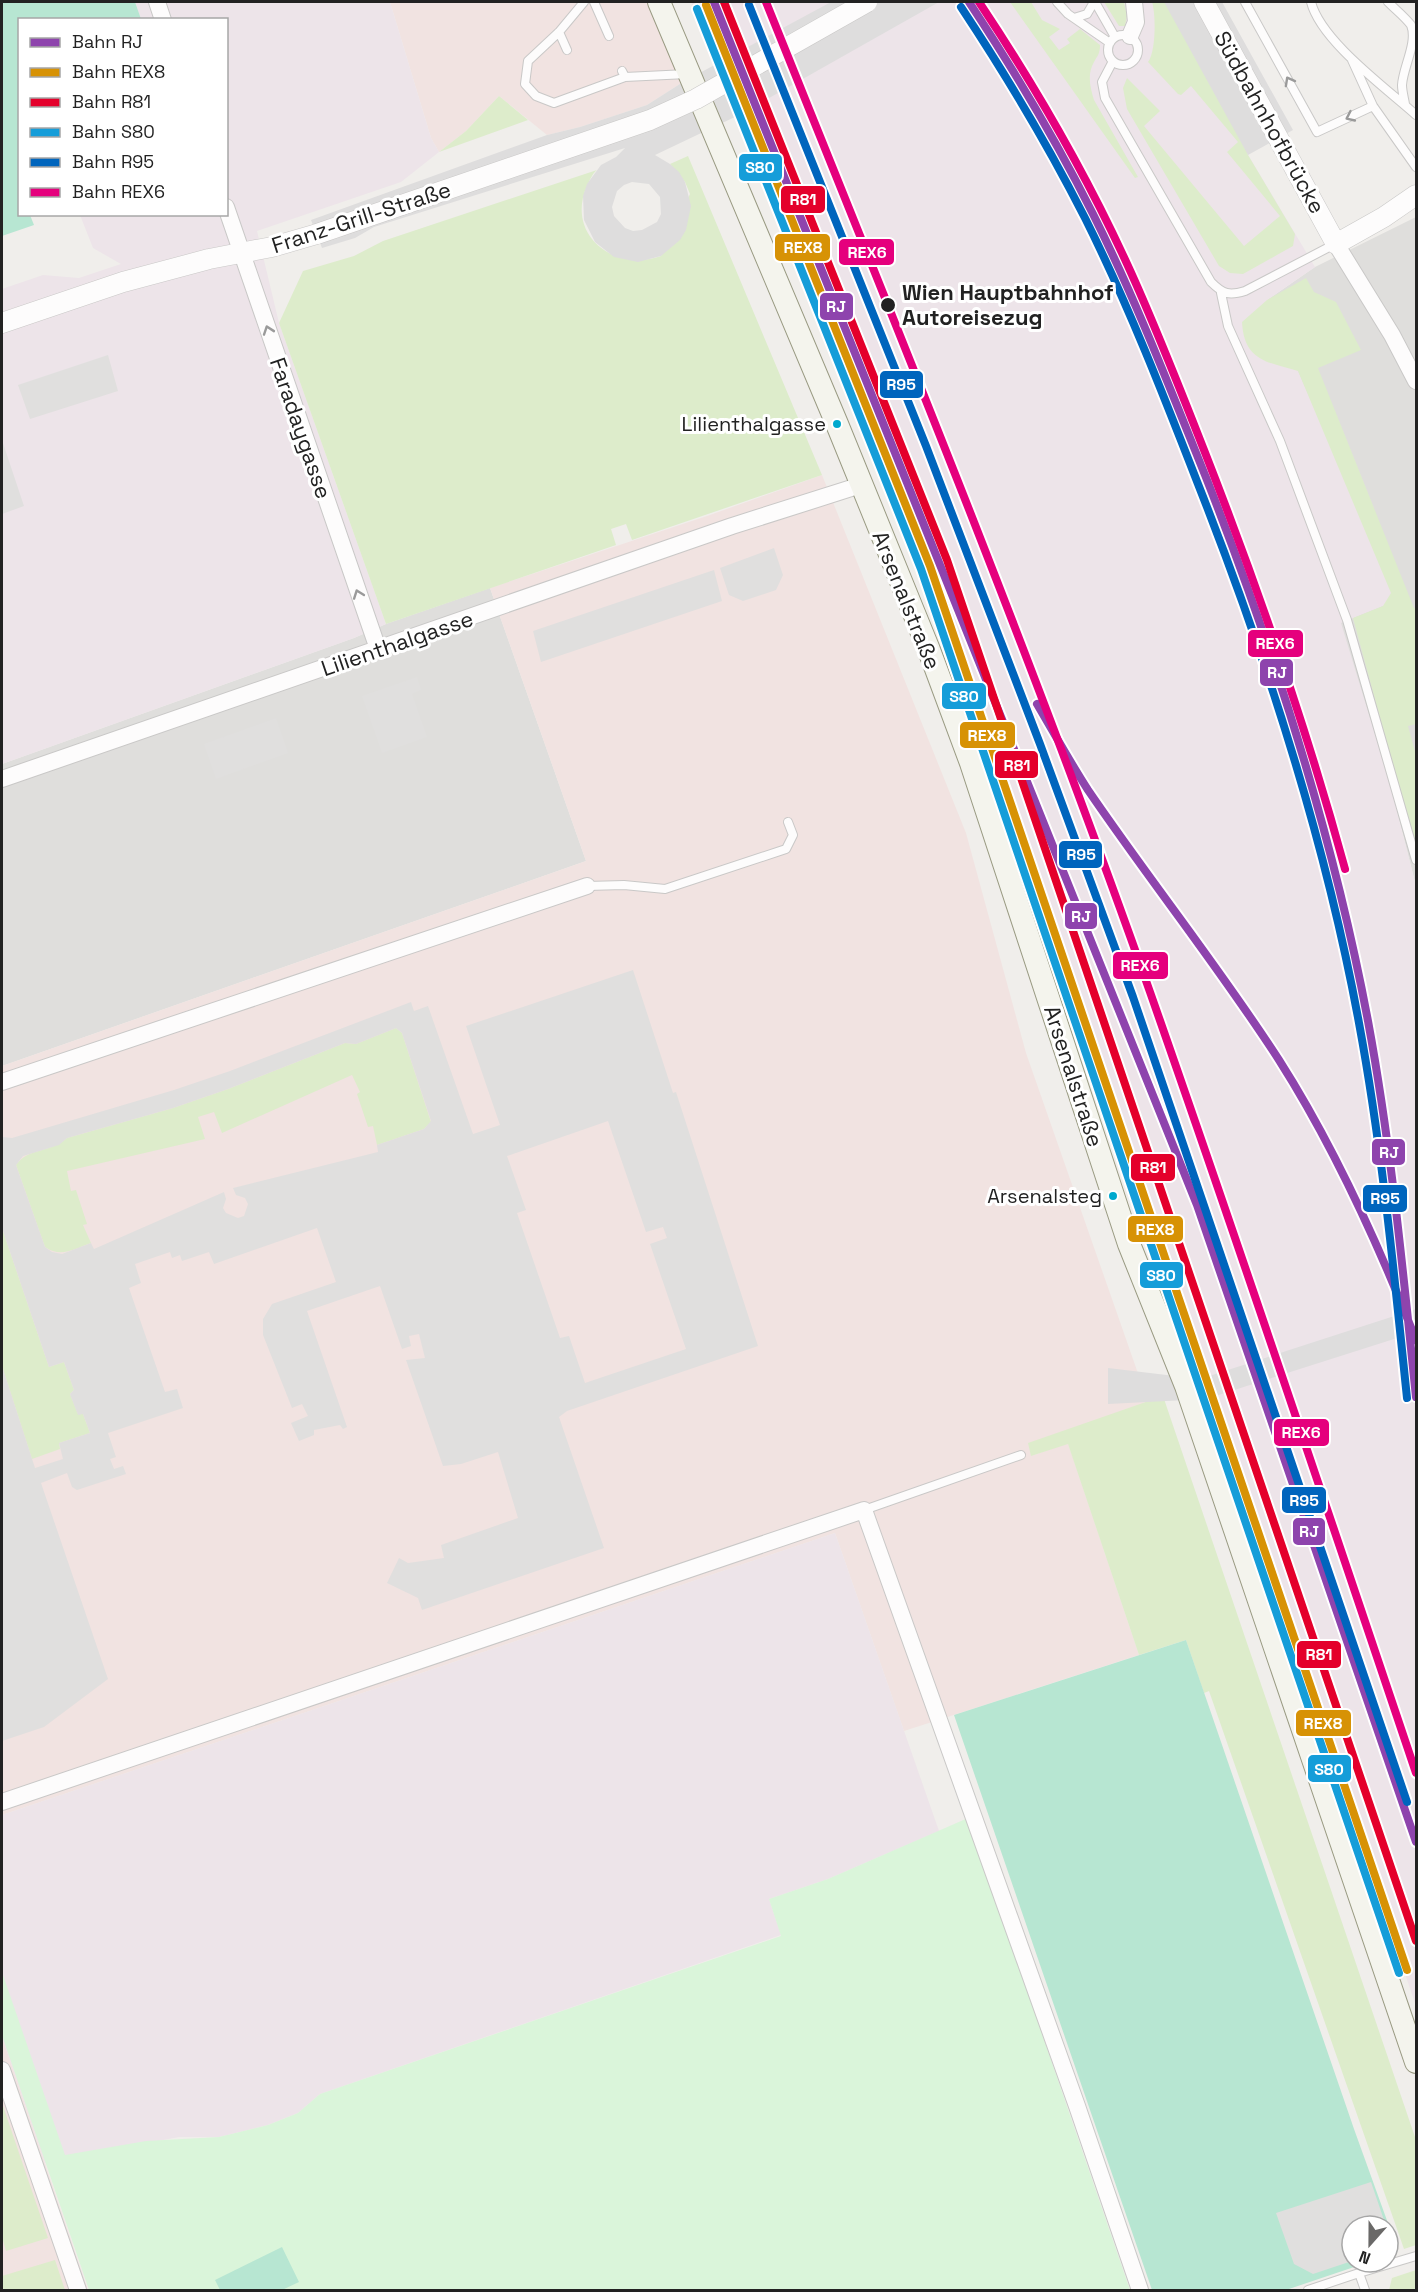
<svg xmlns="http://www.w3.org/2000/svg" width="1418" height="2292" font-family="'Space Grotesk',sans-serif">
  <style>
    .residential { fill: #dfdedc }
    .commercial { fill: #f1e3e1 }
    .industrial { fill: #ede4e9 }
    .grass { fill: #ddeccb }
    .park { fill: #daf5da }
    .pitch { fill: #b7e6d2 }
    .parking { fill: #e0dfde; fill-rule: evenodd }
    .pier { fill: #dedddd; fill-rule: evenodd }
    .lines { fill: none; stroke-linecap: round; stroke-linejoin: round }
    .service-casing { stroke: #c9c8c7; stroke-width: 10 }
    .minor-casing { stroke: #c9c8c7; stroke-width: 18 }
    .tertiary-casing { stroke: #c9c8c7; stroke-width: 21 }
    .secondary-casing { stroke: #999a82; stroke-width: 24 }
    .service { stroke: #fdfcfc; stroke-width: 8 }
    .minor { stroke: #fdfcfc; stroke-width: 16 }
    .tertiary { stroke: #fdfcfc; stroke-width: 20 }
    .secondary { stroke: #f4f4ed; stroke-width: 22 }
    .tertiary-bridge-casing { stroke: #c9c8c7; stroke-width: 21; stroke-linecap: butt }
    .tertiary-bridge { stroke: #fdfcfc; stroke-width: 20 }
    .rail-1-casing { stroke: #fff; stroke-width: 12 }
    .rail-2-casing { stroke: #fff; stroke-width: 12 }
    .rail-3-casing { stroke: #fff; stroke-width: 12 }
    .rail-4-casing { stroke: #fff; stroke-width: 12 }
    .rail-5-casing { stroke: #fff; stroke-width: 12 }
    .rail-6-casing { stroke: #fff; stroke-width: 12 }
    .rail-1 { stroke: #8e44ad; stroke-width: 8 }
    .rail-2 { stroke: #d79205; stroke-width: 8 }
    .rail-3 { stroke: #e4002b; stroke-width: 8 }
    .rail-4 { stroke: #159dd9; stroke-width: 8 }
    .rail-5 { stroke: #0065bd; stroke-width: 8 }
    .rail-6 { stroke: #e5007d; stroke-width: 8 }
    .oneway { stroke: #9a9a9a }
    .stop-dot { fill: #222; stroke: #fff; stroke-width: 2 }
    .bus-dot { fill: #00a9ce; stroke: #fff; stroke-width: 2 }
    .labels { text-anchor: middle; dominant-baseline: central; stroke-width: 6; stroke-linejoin: round; paint-order: stroke }
    .bus-label { font-size: 20px; fill: #222; stroke: #fff; text-anchor: end }
    .street-label { font-size: 22px; fill: #222; stroke: #fff }
    .stop-label { font-size: 22px; font-weight: bold; fill: #222; stroke: #fff; text-anchor: start }
    .line-badge { stroke: #fff; stroke-width: 2 }
    .badge-label { font-size: 16px; text-anchor: middle; font-weight: bold; fill: #fff }
  </style>
  <rect width="100%" height="100%" fill="#f0eeeb"/>
  <path class="residential" d="M1416 217V886L1390 784 1340 623 1267 300 1315 267Z
    M490 588 586 861 2 1066V764L354 638 386 624Z"/>
  <path class="commercial" d="M390 2H647L683 82 647 105 580 127 547 135 499 96 466 131 439 152 431 138Z
    M822 475 966 833 1026 1053 1148 1402 1031 1456 1068 1443 1139 1655 904 1731 835 1533 2 1815V1066L586 861 490 588 710 515Z
    M2 2037 88 2290H2Z"/>
  <path class="industrial" d="M135 2H390L431 138 439 152 401 182 257 231 279 323 386 624 354 638 2 764V289L43 275 79 278 121 264 93 248 80 215 226 214V20L141 19Z
    M691 2H1157L1315 267 1267 300 1398 600 1341 623 1390 784 1416 886V2006L1123 1148 1071 989 926 574 896 490 811 280Z
    M835 1533 939 1831 828 1879 769 1899 781 1935 320 2094 298 2113 268 2125 219 2137H179L45 2163 2 2037V1815Z"/>
  <path class="grass" d="M1010 2H1031L1042 20 1060 29 1049 37 1059 50 1070 43 1067 39 1080 29 1100 45C1100 53 1098 55 1094 62 1087 74 1090 87 1094 100L1138 177 1135 178Z
    M1104 2H1124L1127 16 1125 26H1119Z
    M1152 2H1194L1248 155 1295 234 1293 246 1243 274 1230 273 1219 266 1127 109 1123 88 1127 78 1160 111 1144 126 1244 246 1280 216 1227 152 1238 142 1191 86 1181 95 1178 94 1148 62C1156 52 1156 14 1152 2Z
    M499 96 528 120 439 152 466 131Z
    M688 156 822 475 632 540 626 524 611 529 616 545 386 624 279 323 303 271 354 256 383 241 597 170C592 174 590 180 587 186 565 235 615 273 661 256L690 194 685 182 670 164Z
    M1306 278 1314 292 1336 302 1361 350 1318 368 1414 608H1416V724L1408 726 1416 755V852L1353 618 1383 606 1391 593 1298 371C1266 362 1244 360 1242 322L1267 300Z
    M396 1028 402 1033 431 1122 424 1129 377 1145 373 1126 368 1127 357 1094 360 1092 352 1075 222 1133 214 1112 198 1117 205 1139 67 1171 71 1191 76 1190 87 1224 83 1225 91 1243C74 1249 61 1258 45 1247L16 1165C29 1147 51 1153 67 1138L173 1108 228 1089 345 1043 356 1044Z
    M2 1228 49 1367 64 1362 74 1390 70 1394 78 1414H83L90 1433 59 1443 60 1449 32 1459 2 1366Z
    M1163 1396 1416 2140V2245L1404 2249 1209 1691 1204 1693 1186 1640 1139 1655 1068 1444 1031 1456 1028 1443Z
    M2 2103 48 2238 6 2251 2 2237Z
    M55 2260 65 2290H2V2276Z
    M1416 2270V2290H1389L1392 2278Z"/>
  <path class="park" d="M968 1818 1130 2290H89L2 2035V1972L65 2155 146 2141 219 2137 268 2125 298 2113 320 2094 781 1936 769 1899 828 1879Z"/>
  <path class="pitch" d="M2 2H135L141 19 20 20V177L18 178 20 214 30 215 34 225 2 236Z
    M1186 1640 1354 2129 1398 2251 1388 2255V2226H1352V2262H1369L1286 2290H1152L954 1715Z
    M282 2247 299 2282 282 2290H220L215 2280Z"/>
  <path class="parking" d="M108 355 118 391 30 419 18 385Z
    M2 440 24 506 2 514Z
    M774 548 783 575 776 590 743 601 729 595 720 568Z
    M714 570 722 601 541 662 533 631Z
    M417 677 421 690 412 694 427 737 382 753 362 696Z
    M276 718 288 753 216 779 204 744Z
    M633 970 673 1093 676 1092 758 1346 567 1411 559 1417 604 1548 422 1610 418 1598 387 1583 399 1558 408 1563 444 1558 441 1545 518 1518 498 1452 461 1464 443 1466 406 1360 425 1358 419 1334 409 1336 411 1346 402 1349 380 1286 307 1311 347 1427 343 1429 340 1425 314 1430V1435L299 1441 291 1423 308 1416 302 1404 292 1408 263 1335V1319L272 1304 336 1282 317 1228 214 1264 209 1252 182 1261 180 1255 172 1258 170 1252 135 1264 141 1283 129 1288 165 1392 177 1389 183 1408 108 1433 116 1457 110 1459 114 1469 123 1466 126 1474 77 1490 72 1487 67 1473 41 1483 108 1679 44 1727 2 1741V1366L35 1468 63 1459 59 1443 90 1433 83 1414 78 1415 70 1394 74 1390 64 1362 49 1367 2 1228V1137L12 1138 174 1090 230 1071 411 1002 414 1011 428 1006 473 1134 500 1125 466 1026ZM396 1028 402 1033 431 1121 424 1129 377 1145 378 1152 233 1188 236 1195 245 1198 248 1204 244 1216 238 1218 226 1213 223 1208 226 1199 224 1192 94 1249 91 1243 62 1254 52 1252 45 1247 16 1165 23 1156 59 1145 67 1138 173 1108 228 1089 345 1043 356 1044ZM608 1121 646 1232 663 1227 667 1238 650 1244 686 1349 585 1383 569 1336 560 1338 517 1213 526 1210 507 1156Z
    M1371 2182 1386 2226H1352V2261L1313 2274 1294 2264 1276 2213Z"/>
  <path class="pier" d="M831 2H939L739 115 655 155 670 164 679 172 685 182 691 206 686 230 680 240 661 256 638 262 614 257 595 242 584 220 583 196 587 184 601 165 616 157 625 148 374 227 355 238 322 248 311 220 547 135 580 127 647 105 683 82ZM632 182 649 184 660 197 661 214 657 222 642 230 633 231 625 228 614 216 612 207 617 191 624 185Z
    M1164 2H1222L1293 130 1248 155Z
    M1416 1309V1332L1206 1399 1108 1404V1368L1200 1379Z"/>
  <g class="lines">
    <defs>
      <path id="service" d="M584 2 559 32 528 61 525 84 536 96 554 103 625 77
        M594 2 609 36
        M1057 2 1068 14 1110 43
        M1095 2 1115 37
        M1245 2 1317 132 1373 106 1416 167
        M1311 2C1321 41 1386 88 1416 115
        M1388 2C1395 9 1405 17 1411 25 1418 42 1403 67 1402 85 1402 91 1404 98 1405 104
        M1074 18 1087 14 1094 2
        M559 32 567 50
        M1108 50a15 15 0 1 1 30 0a15 15 0 1 1-30 0Z
        M1352 60 1373 106
        M1113 61 1102 82 1105 98 1211 282C1223 294 1229 296 1245 291L1335 244
        M622 71 625 77 687 74
        M1221 293 1228 326 1280 441 1347 620 1416 860
        M587 886 624 885 665 889 786 849 793 835 788 822
        M864 1510 1021 1455
        M1359 2273 1416 2256
        M1308 2290 1359 2273 1365 2290"/>
      <path id="minor" d="M157 2 163 20
        M1130 36 1136 22 1134 2
        M226 207 378 649
        M1336 244 1392 335 1416 381
        M2 779 732 526 861 485
        M2 1082 587 886
        M2 1802 864 1510 1077 2106 1140 2290
        M2 2070 78 2290"/>
      <path id="tertiary" d="M1204 2 1336 244 1384 217 1416 195
        M2 323 123 282 209 259 272 247 317 234"/>
      <path id="secondary" d="M659 2 837 424 929 650 971 763 1129 1244 1186 1386 1416 2062"/>
    </defs>
    <use href="#service" class="service-casing"/>
    <use href="#minor" class="minor-casing"/>
    <use href="#tertiary" class="tertiary-casing"/>
    <use href="#secondary" class="secondary-casing"/>
    <use href="#service" class="service"/>
    <use href="#minor" class="minor"/>
    <use href="#tertiary" class="tertiary"/>
    <use href="#secondary" class="secondary"/>
    <defs>
      <path id="tertiary-bridge" d="M317 234 650 120 696 99 867 2"/>
    </defs>
    <use href="#tertiary-bridge" class="tertiary-bridge-casing"/>
    <use href="#tertiary-bridge" class="tertiary-bridge"/>
    <defs>
      <path id="rail-1" d="M714 2 1197 1205 1416 1842
        M969 2C1014 70 1056 140 1093 214 1136 300 1171 391 1207 480 1276 656 1333 835 1368 1021 1391 1145 1403 1271 1416 1397
        M1037 704C1054 733 1070 762 1088 790 1150 881 1219 967 1279 1060 1335 1148 1378 1243 1416 1340"/>
      <path id="rail-2" d="M706 5 930 566 1407 1970"/>
      <path id="rail-3" d="M724 2 947 560 1416 1941"/>
      <path id="rail-4" d="M697 9 921 569 1399 1973"/>
      <path id="rail-5" d="M749 5 926 446 1040 744 1133 997 1407 1802
        M961 7C1006 75 1048 145 1085 218 1128 304 1163 394 1198 484 1267 659 1325 838 1359 1023 1382 1147 1394 1273 1407 1398"/>
      <path id="rail-6" d="M766 2C898 330 1032 658 1150 992 1241 1251 1328 1512 1416 1773
        M979 2C1035 86 1086 174 1128 266 1156 327 1180 389 1204 450 1258 588 1306 726 1345 869"/>
    </defs>
    <use href="#rail-1" class="rail-1-casing"/>
    <use href="#rail-2" class="rail-2-casing"/>
    <use href="#rail-3" class="rail-3-casing"/>
    <use href="#rail-4" class="rail-4-casing"/>
    <use href="#rail-5" class="rail-5-casing"/>
    <use href="#rail-6" class="rail-6-casing"/>
    <use href="#rail-1" class="rail-1"/>
    <use href="#rail-2" class="rail-2"/>
    <use href="#rail-3" class="rail-3"/>
    <use href="#rail-4" class="rail-4"/>
    <use href="#rail-5" class="rail-5"/>
    <use href="#rail-6" class="rail-6"/>
  </g>
  <defs><path id="oneway-chevron" d="M-2-3.5L2.5 0L-2 3.5" fill="none" stroke-width="1.6" stroke-linecap="round" stroke-linejoin="round" transform="scale(1.5)"/></defs>
  <g class="oneway">
    <use href="#oneway-chevron" transform="translate(1289 81) rotate(-119)"/>
    <use href="#oneway-chevron" transform="translate(1350 117) rotate(155)"/>
    <use href="#oneway-chevron" transform="translate(268 330) rotate(-109)"/>
    <use href="#oneway-chevron" transform="translate(358 594) rotate(-110)"/>
  </g>
  <circle class="stop-dot" cx="888" cy="305" r="8"/>
  <g class="bus-dot">
    <circle cx="837" cy="424" r="5"/>
    <circle cx="1113" cy="1196" r="5"/>
  </g>
  <g class="labels">
    <g class="bus-label">
      <text x="826" y="424">Lilienthalgasse</text>
      <text x="1102" y="1196">Arsenalsteg</text>
    </g>
    <g class="street-label">
      <text transform="translate(1270 122) rotate(61)">Südbahnhofbrücke</text>
      <text transform="translate(361 217) rotate(-18)">Franz-Grill-Straße</text>
      <text transform="translate(301 428) rotate(71)">Faradaygasse</text>
      <text transform="translate(907 600) rotate(68)">Arsenalstraße</text>
      <text transform="translate(397 643) rotate(-19)">Lilienthalgasse</text>
      <text transform="translate(1074 1076) rotate(72)">Arsenalstraße</text>
    </g>
    <g class="stop-label">
      <text x="902" y="292">Wien Hauptbahnhof<tspan x="902" dy="25">Autoreisezug</tspan></text>
    </g>
  </g>
  <g class="line-badge">
    <rect x="738" y="153" width="45" height="29" rx="6" fill="#159dd9"/>
    <rect x="780" y="185" width="46" height="29" rx="6" fill="#e4002b"/>
    <rect x="774" y="233" width="57" height="29" rx="6" fill="#d79205"/>
    <rect x="838" y="238" width="57" height="28" rx="6" fill="#e5007d"/>
    <rect x="819" y="292" width="35" height="29" rx="6" fill="#8e44ad"/>
    <rect x="879" y="370" width="45" height="29" rx="6" fill="#0065bd"/>
    <rect x="1247" y="629" width="57" height="29" rx="6" fill="#e5007d"/>
    <rect x="1259" y="658" width="35" height="29" rx="6" fill="#8e44ad"/>
    <rect x="941" y="682" width="46" height="28" rx="6" fill="#159dd9"/>
    <rect x="959" y="721" width="57" height="28" rx="6" fill="#d79205"/>
    <rect x="994" y="750" width="45" height="29" rx="6" fill="#e4002b"/>
    <rect x="1058" y="840" width="45" height="29" rx="6" fill="#0065bd"/>
    <rect x="1064" y="902" width="34" height="28" rx="6" fill="#8e44ad"/>
    <rect x="1112" y="951" width="57" height="29" rx="6" fill="#e5007d"/>
    <rect x="1371" y="1138" width="35" height="28" rx="6" fill="#8e44ad"/>
    <rect x="1130" y="1153" width="46" height="29" rx="6" fill="#e4002b"/>
    <rect x="1362" y="1184" width="46" height="29" rx="6" fill="#0065bd"/>
    <rect x="1127" y="1215" width="57" height="28" rx="6" fill="#d79205"/>
    <rect x="1139" y="1261" width="45" height="28" rx="6" fill="#159dd9"/>
    <rect x="1273" y="1418" width="57" height="29" rx="6" fill="#e5007d"/>
    <rect x="1281" y="1486" width="46" height="28" rx="6" fill="#0065bd"/>
    <rect x="1292" y="1517" width="34" height="29" rx="6" fill="#8e44ad"/>
    <rect x="1296" y="1640" width="46" height="29" rx="6" fill="#e4002b"/>
    <rect x="1295" y="1709" width="57" height="28" rx="6" fill="#d79205"/>
    <rect x="1307" y="1754" width="45" height="29" rx="6" fill="#159dd9"/>
  </g>
  <g class="badge-label">
    <text x="760" y="173">S80</text>
    <text x="803" y="205">R81</text>
    <text x="803" y="253">REX8</text>
    <text x="867" y="258">REX6</text>
    <text x="836" y="312">RJ</text>
    <text x="901" y="390">R95</text>
    <text x="1275" y="649">REX6</text>
    <text x="1277" y="678">RJ</text>
    <text x="964" y="702">S80</text>
    <text x="987" y="741">REX8</text>
    <text x="1017" y="771">R81</text>
    <text x="1081" y="860">R95</text>
    <text x="1081" y="922">RJ</text>
    <text x="1140" y="971">REX6</text>
    <text x="1389" y="1158">RJ</text>
    <text x="1153" y="1173">R81</text>
    <text x="1385" y="1204">R95</text>
    <text x="1155" y="1235">REX8</text>
    <text x="1161" y="1281">S80</text>
    <text x="1301" y="1438">REX6</text>
    <text x="1304" y="1506">R95</text>
    <text x="1309" y="1537">RJ</text>
    <text x="1319" y="1660">R81</text>
    <text x="1323" y="1729">REX8</text>
    <text x="1329" y="1775">S80</text>
  </g>
  <rect width="1418" height="2292" fill="none" stroke="#222222" stroke-width="6"/>
  <rect x="18" y="18" width="210" height="198" fill="#ffffff" stroke="#a7a7a7" stroke-width="1.5"/>
  <rect x="30" y="38" width="30" height="9" fill="#8e44ad" stroke="#a7a7a7" stroke-width="1.5"/>
  <text x="72" y="48" font-size="18" fill="#222222">Bahn RJ</text>
  <rect x="30" y="68" width="30" height="9" fill="#d79205" stroke="#a7a7a7" stroke-width="1.5"/>
  <text x="72" y="78" font-size="18" fill="#222222">Bahn REX8</text>
  <rect x="30" y="98" width="30" height="9" fill="#e4002b" stroke="#a7a7a7" stroke-width="1.5"/>
  <text x="72" y="108" font-size="18" fill="#222222">Bahn R81</text>
  <rect x="30" y="128" width="30" height="9" fill="#159dd9" stroke="#a7a7a7" stroke-width="1.5"/>
  <text x="72" y="138" font-size="18" fill="#222222">Bahn S80</text>
  <rect x="30" y="158" width="30" height="9" fill="#0065bd" stroke="#a7a7a7" stroke-width="1.5"/>
  <text x="72" y="168" font-size="18" fill="#222222">Bahn R95</text>
  <rect x="30" y="188" width="30" height="9" fill="#e5007d" stroke="#a7a7a7" stroke-width="1.5"/>
  <text x="72" y="198" font-size="18" fill="#222222">Bahn REX6</text>
  <g transform="translate(1370 2244) rotate(201)"><circle r="28" fill="#ffffff" stroke="#a7a7a7" stroke-width="1.5"/>
  <path d="M0-4.5L10 22L0 15L-10 22Z" fill="#6a6968"/>
  <text y="-9" font-size="16" font-weight="bold" text-anchor="middle" fill="#222222">N</text>
  </g>
</svg>
